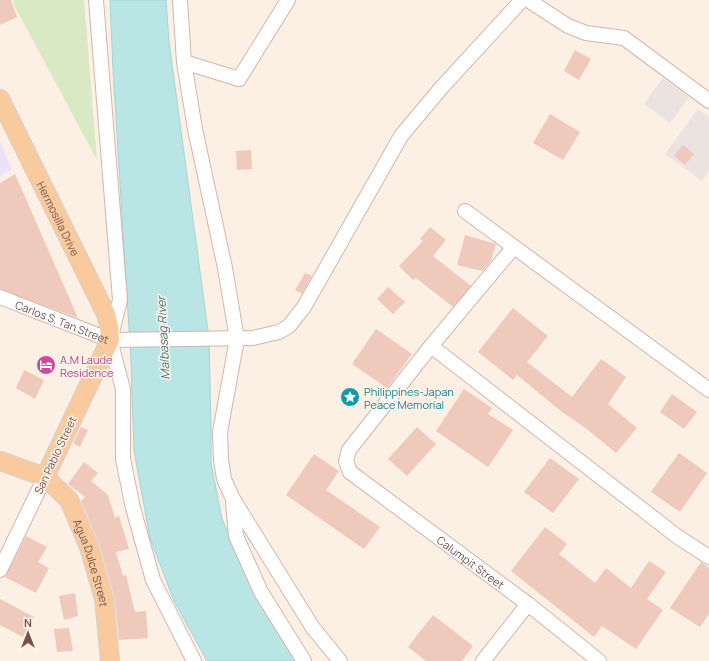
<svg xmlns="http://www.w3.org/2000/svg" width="709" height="661" font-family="Manrope,sans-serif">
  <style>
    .industrial { fill: #ebe3df }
    .education { fill: #ece1f8 }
    .green { fill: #d8e9c3 }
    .water { fill: #b9e5e4; stroke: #a0d6d6 }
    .building { fill: #f0c9bd }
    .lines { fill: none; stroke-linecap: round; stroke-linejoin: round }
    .minor-casing { stroke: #cfb7ae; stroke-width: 16 }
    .major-casing { stroke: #d8cfcc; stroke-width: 20 }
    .minor { stroke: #fff; stroke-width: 14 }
    .major { stroke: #f9ca9e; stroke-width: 18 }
    .labels { text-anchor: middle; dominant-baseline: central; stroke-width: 3; stroke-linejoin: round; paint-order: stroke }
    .street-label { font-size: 11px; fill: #73534a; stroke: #fff4ea }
    .hotel-label { font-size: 11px; fill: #b23c85; stroke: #fff4ea; text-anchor: start }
    .culture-label { font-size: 11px; fill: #0d838f; stroke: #fff4ea; text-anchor: start }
    .water-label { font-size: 12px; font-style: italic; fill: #3f7878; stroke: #fff4ea }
  </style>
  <rect width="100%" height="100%" fill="#fcefe4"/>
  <path class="industrial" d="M663 78 689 97 670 123 644 104Z
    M698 109 709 117V171L702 181 665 154Z"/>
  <path class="education" d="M0 142 12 169 0 176Z"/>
  <path class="green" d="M13 0H84L97 160 14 5Z"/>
  <path class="water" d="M110 0H166L169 42 209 338 211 426V463L222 519 251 587 296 661H207L174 601 150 538 134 451 131 361 113 70Z"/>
  <path class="building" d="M0 0H11L17 17 0 25Z
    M575 50 591 59 579 80 564 71Z
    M550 114 580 132 563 160 533 143Z
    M683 145 694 154 685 165 674 156Z
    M251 150 252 169 237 170 236 151Z
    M15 174 78 318 0 289V183Z
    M430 227 446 240 433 256 471 286 453 307 416 278 413 280 399 266 423 241 420 239Z
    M465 235 496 244 491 261 482 271 457 265Z
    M305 273 312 276 302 294 295 290Z
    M388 287 405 302 393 314 377 299Z
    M513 308 548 336 527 362 572 397 601 359 626 377 608 404 637 428 616 453 587 429 562 412 517 375 513 380 478 352Z
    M376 329 412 354 387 388 352 364Z
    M24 370 44 380 35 399 16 388Z
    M464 389 492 408 488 414 513 430 488 467 436 431Z
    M672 394 697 412 684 429 660 412Z
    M81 427 88 430 80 447 73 443Z
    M417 427 436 444 407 476 388 459Z
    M679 453 707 473 680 512 651 492Z
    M314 454 339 471 326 490 380 527 364 549 286 495Z
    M550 458 579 479 553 513 524 492Z
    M84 462 98 473 91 481 108 495 115 518 119 516 129 549 116 552 123 576 126 575 135 612 146 611 148 638 119 640 114 596 99 544 81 501 85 497 68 484Z
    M545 527 567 544 559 554 595 583 606 568 631 588 649 561 666 572 647 599 663 610 636 649 602 626 594 637 511 571Z
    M26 536 47 547 38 562 49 568 36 593 5 577Z
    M701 562 709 568V614L700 627 670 608Z
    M75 593 78 616 64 620 59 596Z
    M0 599 34 617 23 637 0 625Z
    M433 615 473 646 462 661H426L408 647Z
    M69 628 73 651 57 652 54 629Z"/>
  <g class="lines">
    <defs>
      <g id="minor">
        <path d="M96 0 120 300 110 340 123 389V459L133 508 153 580 194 661"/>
        <path d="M180 0 184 62 195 129 225 268 237 339 220 432 221 460 224 479 233 499 313 628 340 661"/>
        <path d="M528 0 568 26 586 33 624 38 709 101"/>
        <path d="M184 62 239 79 288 0"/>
        <path d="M465 211 709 390"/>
        <path id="s1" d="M513 248 431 346 349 450 346 461 350 472 528 604 599 661"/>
        <path id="s2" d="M0 297 110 340 253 338 279 332 289 326 304 307 401 136 442 87 522 0"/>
        <path d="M431 346 678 537 709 557"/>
        <path d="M233 501 236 536 261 592 304 661"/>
        <path d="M0 570 45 477"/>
        <path d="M483 661 528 604"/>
      </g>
      <g id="major">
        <path id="s3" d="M0 99 106 314 109 326 110 340 45 477"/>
        <path id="s4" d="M0 461 45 477 69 500 89 547 104 599 110 661"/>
      </g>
    </defs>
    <use href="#minor" class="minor-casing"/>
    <use href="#major" class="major-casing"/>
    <use href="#minor" class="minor"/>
    <use href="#major" class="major"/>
  </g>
  <defs>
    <symbol id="hotel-disc" viewBox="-11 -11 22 22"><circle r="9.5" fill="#d1479c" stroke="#fff4ea"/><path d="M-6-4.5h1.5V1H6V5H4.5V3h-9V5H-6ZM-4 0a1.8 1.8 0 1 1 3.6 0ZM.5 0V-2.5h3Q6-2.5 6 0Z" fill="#fff"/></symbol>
    <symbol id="sight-disc" viewBox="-11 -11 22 22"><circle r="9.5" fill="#0f9aa8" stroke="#fff4ea"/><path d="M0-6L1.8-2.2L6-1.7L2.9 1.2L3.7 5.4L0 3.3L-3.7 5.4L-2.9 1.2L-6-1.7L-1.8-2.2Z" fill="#fff"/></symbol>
  </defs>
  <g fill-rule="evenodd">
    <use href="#hotel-disc" x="35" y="354" width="22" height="22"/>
    <use href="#sight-disc" x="339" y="386" width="22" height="22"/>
  </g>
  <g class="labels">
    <g class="street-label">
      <text stroke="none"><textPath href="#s3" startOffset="133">Hermosilla Drive</textPath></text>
      <text stroke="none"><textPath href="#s2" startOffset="67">Carlos S. Tan Street</textPath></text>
      <text transform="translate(55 455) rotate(-65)">San Pablo Street</text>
      <text stroke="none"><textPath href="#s1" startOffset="434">Calumpit Street</textPath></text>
      <text stroke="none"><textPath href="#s4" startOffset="148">Agua Dulce Street</textPath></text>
    </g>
    <g class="hotel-label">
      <text x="60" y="359">A.M Laude<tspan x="60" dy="13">Residence</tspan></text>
    </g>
    <g class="culture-label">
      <text x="364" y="391">Philippines-Japan<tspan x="364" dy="13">Peace Memorial</tspan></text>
    </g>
    <g class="water-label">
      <text transform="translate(163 338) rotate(-93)">Malbasag River</text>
    </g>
  </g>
  <g transform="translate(28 633)" stroke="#fff4ea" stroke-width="3" paint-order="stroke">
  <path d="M0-3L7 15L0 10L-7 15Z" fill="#73534a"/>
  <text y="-6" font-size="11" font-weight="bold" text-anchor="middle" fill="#73534a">N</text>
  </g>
</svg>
